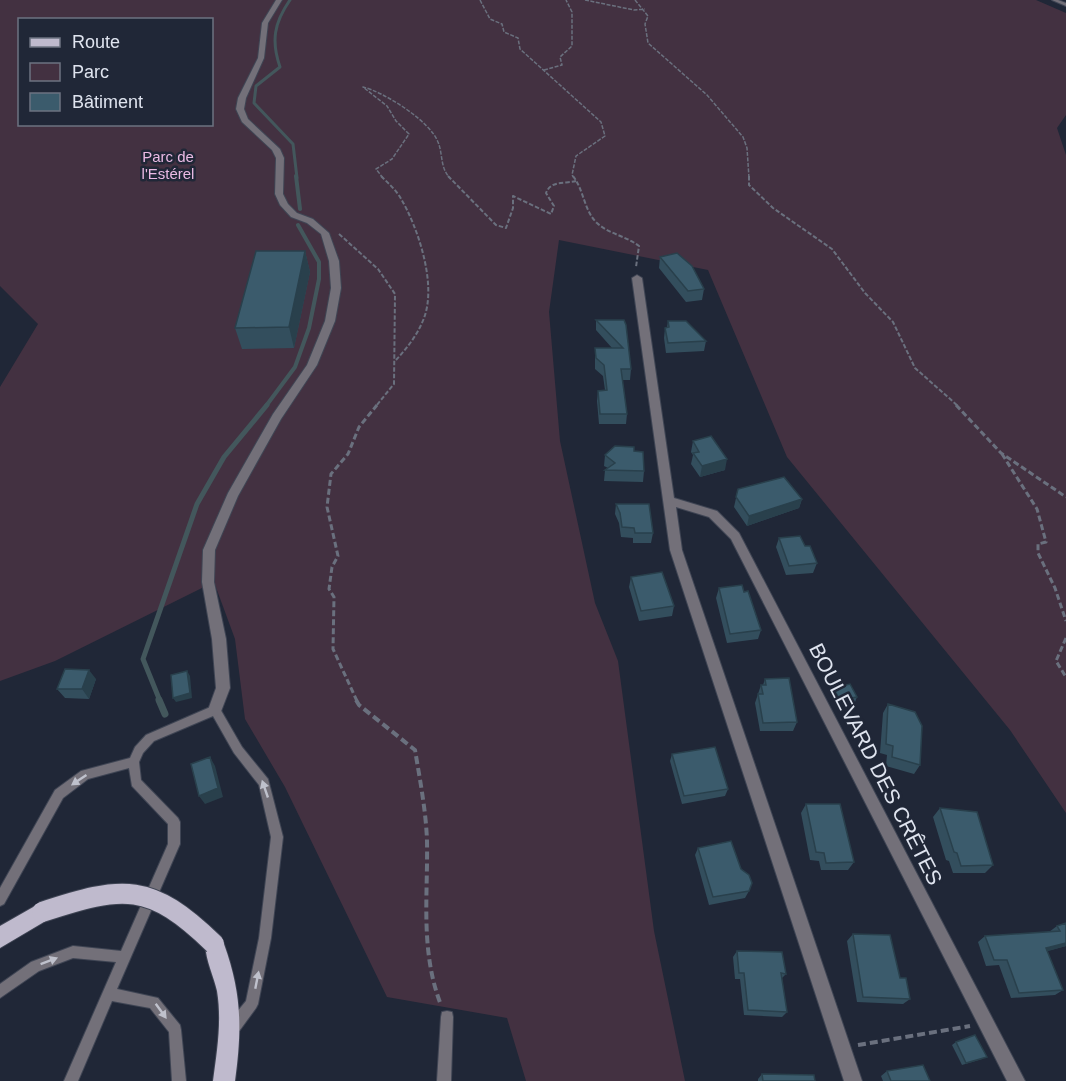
<svg xmlns="http://www.w3.org/2000/svg" width="1066" height="1081" font-family="Arial,sans-serif">
  <style>
    .green { fill: #433141; fill-rule: evenodd }
    .lines { fill: none; stroke-linecap: round; stroke-linejoin: round }
    .stream-far3 { stroke: #43575c; stroke-width: 3 }
    .stream-far2 { stroke: #43575c; stroke-width: 4 }
    .stream-far1 { stroke: #43575c; stroke-width: 5 }
    .stream { stroke: #43575c; stroke-width: 7 }
    .service-casing { stroke: #3f4554; stroke-width: 2 }
    .minor-casing { stroke: #3f4554; stroke-width: 2 }
    .primary-casing { stroke: #3f4554; stroke-width: 2 }
    .path-far3 { stroke: #6a707e; stroke-width: 1.5; stroke-dasharray: 4 1.5; stroke-linecap: butt }
    .path-far2 { stroke: #6a707e; stroke-width: 2; stroke-dasharray: 4.5 2; stroke-linecap: butt }
    .path-far1 { stroke: #6a707e; stroke-width: 3; stroke-dasharray: 6 3; stroke-linecap: butt }
    .path { stroke: #6a707e; stroke-width: 4; stroke-dasharray: 8 4; stroke-linecap: butt }
    .service { fill: #737079; fill-rule: evenodd }
    .minor { fill: #737079; fill-rule: evenodd }
    .primary { fill: #bfbacd; fill-rule: evenodd }
    .primary-bridge-casing { stroke: #3f4554; stroke-width: 22; stroke-linecap: butt }
    .primary-bridge { stroke: #bfbacd; stroke-width: 20 }
    .wall { fill: #334e5d }
    .shaded-wall { fill: #29404c }
    .building { fill: #3b5b6c; stroke: #29404c; stroke-width: 1.5 }
    .oneway { fill: #bfc1cc }
    .labels { text-anchor: middle; dominant-baseline: central; stroke-width: 5; stroke-linejoin: round; paint-order: stroke }
    .far-park-label { font-size: 15px; fill: #eabae4; stroke: #202737 }
    .near-street-label { font-size: 21px; fill: #dfe4ef; stroke: #202737 }
  </style>
  <rect width="100%" height="100%" fill="#202737"/>
  <path class="green" d="M0 0H1036L1066 13V115L1057 128 1066 155V813L1010 730 787 457 708 270 559 240 549 312 560 441 595 603 618 661 654 931 685 1081H526L507 1018 387 997 285 787 245 719 235 639 214 582 55 661 0 681V387L38 324 0 286ZM20 20H212V124H20Z"/>
  <g class="lines">
    <path class="stream-far3" d="M290 0C274 23 271 41 280 67L256 86 254 103 293 144 297 178"/>
    <path class="stream-far2" d="M296 176 300 209
      M266 406 295 367 309 328 319 279V262L298 225"/>
    <path class="stream-far1" d="M160 701 143 659 197 504 224 457 267 405"/>
    <path class="stream" d="M159 700 165 714"/>
    <defs>
      <path id="service" d="M1052 0H1058L1066 3V6Z
        M215 705 219 707 242 747 268 779 283 837 271 938 258 1004 256 1008 237 1034 232 1035 227 1034 226 1029 227 1024 246 1001 259 938 271 837 259 785 234 753 213 716 154 741 143 753 139 762 141 780 178 818 180 822V844L117 989 158 998 180 1025 181 1030 186 1081H172L169 1032 150 1008 112 1001 78 1081H64L116 962 73 958 39 971 0 998V984L31 962 73 946 121 951 168 844V824L132 786 129 768 88 779 63 798 4 904 0 906V888L55 790 81 771 130 758 135 747 146 735Z
        M447 1011 452 1012 453 1017 451 1081H437L441 1017 442 1012Z"/>
      <path id="minor" d="M276 0H282L268 23 264 58 246 98 244 109 248 119 280 149 284 158 283 194 288 204 297 213 313 219 329 233 339 261 341 288 335 321 317 365 281 419 238 496 215 550 214 582 226 639 230 688 220 714 215 716 210 714 208 710 216 688 212 639 202 582 203 550 228 493 273 414 307 365 325 321 331 288 329 261 321 234 307 223 291 217 280 205 275 194 276 158 272 150 242 122 236 109 238 98 258 58 262 23Z
        M637 275 642 278 674 498 717 511 739 533 1025 1081H1007L731 539 709 517 676 507 682 550 862 1081H844L670 550 632 278Z"/>
      <path id="primary" d="M42 902 49 905 52 912 49 919 0 948V926Z
        M214 934 221 937 224 944C242 994 242 1029 235 1081H213C217 1051 222 1021 217 991 214 976 201 951 207 937Z"/>
    </defs>
    <use href="#service" class="service-casing"/>
    <use href="#minor" class="minor-casing"/>
    <use href="#primary" class="primary-casing"/>
    <path class="path-far3" d="M480 0 490 19 502 24 504 32 518 38 520 49 601 122 605 136 576 156 572 175 574 178
      M585 0 634 10 645 9
      M635 0 648 16 645 24 648 43 707 95 743 137 747 148 749 178
      M544 70 562 65 560 57 572 46V12L566 0
      M383 178 376 169 392 159 409 134 396 121 387 106 363 87C384 92 430 121 438 142 443 154 440 168 450 178"/>
    <path class="path-far2" d="M381 176C388 183 395 189 400 197 418 227 437 284 424 318 418 334 408 347 396 360
      M448 176 496 225 506 228 513 208V196L551 214 554 206 546 193C551 180 565 184 576 181
      M573 176C584 190 584 211 597 223 609 234 626 236 639 246L636 267
      M749 176V185L773 208 832 249 865 293 893 322 915 368 958 406
      M339 234 378 269 395 294 394 384 376 406"/>
    <path class="path-far1" d="M956 405 1001 453 1066 497
      M1002 454 1037 509 1046 542 1038 544V553L1055 588 1066 621
      M1066 638 1056 661 1066 677
      M357 701 333 649 334 597 329 589 332 567 338 556 327 507 331 474 348 454 359 427 377 405"/>
    <path class="path" d="M356 700 359 705 415 750C420 780 426 811 427 841 428 897 420 951 441 1005
      M858 1045 970 1026"/>
    <use href="#service" class="service"/>
    <use href="#minor" class="minor"/>
    <use href="#primary" class="primary"/>
    <defs>
      <path id="primary-bridge" d="M42 912C124 885 150 882 214 944"/>
    </defs>
    <use href="#primary-bridge" class="primary-bridge-casing"/>
    <use href="#primary-bridge" class="primary-bridge"/>
  </g>
  <path class="wall" d="M305 251 310 272 294 348 242 349 235 328Z
    M660 257 704 289 702 300 686 302 659 268Z
    M596 320H624L631 369 630 380H622L627 414 626 424H599L597 401 598 391 605 390 603 376 595 369V348H612L596 330Z
    M668 321 706 341 704 351 666 353 664 338 665 328 667 327Z
    M693 441 725 470 700 477 691 464 693 455 691 452Z
    M634 451 644 471 643 482 604 481 605 470 608 468 604 466 605 455Z
    M738 489 802 499 799 508 747 526 734 507Z
    M616 504 653 533 651 543H633V538L621 537 619 523 615 514Z
    M779 538 805 546 817 563 813 573 786 575 776 547Z
    M631 577 674 606 672 616 639 621 629 587Z
    M719 588 761 630 758 639 727 643 716 598Z
    M96 679 89 699 65 698 57 689Z
    M765 679 797 722 793 731H760L755 703 761 685H763Z
    M833 688 857 697 855 702 837 705 830 692Z
    M888 704 920 765 914 774 886 766 887 755 880 753 883 713Z
    M672 754 728 789 725 796 682 804 670 761Z
    M806 804 854 862 848 870H821L819 861 810 860 801 813Z
    M940 808 993 865 985 873H953L949 861 946 860 933 817Z
    M698 848 741 869 749 891 745 898 709 905 695 855Z
    M1066 923V946L1047 951 1063 990 1055 995 1011 998 999 965 986 966 978 942 985 936 1049 932 1057 926Z
    M853 934 910 999 903 1004 857 1002 847 941Z
    M737 951 786 974 782 978 787 1012 782 1017 744 1015 740 979H735L733 957Z
    M956 1042 982 1059 962 1065 952 1045Z
    M887 1071 930 1081H883L881 1076Z
    M762 1074 815 1081H758V1079Z"/>
  <path class="shaded-wall" d="M305 251 310 272 294 348 289 327Z
    M727 459 725 470 700 477 702 466Z
    M802 499 799 508 747 526 749 516Z
    M89 670 96 679 89 699 82 689Z
    M187 671 190 676 192 698 176 702 173 698Z
    M210 757 215 766 223 797 205 804 199 796Z
    M1066 943V946L1038 954 1046 948Z"/>
  <path class="building" d="M256 251H305L289 327 235 328Z
    M677 253 692 266 704 289 688 291 660 257Z
    M596 320H624L626 325 631 369H621L627 414H600L598 391 607 390 604 365 596 358 595 348H623Z
    M668 321H686L706 341 668 343 665 328 669 327Z
    M711 436 727 459 702 466 693 453 699 452 693 441Z
    M615 446 634 447V451L643 452 644 471 605 470 615 463 605 455Z
    M784 477 802 499 749 516 736 497 738 489Z
    M616 504H649L653 533H635L634 528 622 527 620 513Z
    M800 536 805 546H810L817 563 789 566 779 538Z
    M662 572 674 606 641 611 631 577Z
    M742 585 744 592 748 591 761 630 730 634 719 588Z
    M65 669 89 670 82 689H57Z
    M187 671 190 693 173 698 171 675Z
    M789 678 797 722 763 723 758 694H763L761 685H766L765 679Z
    M850 684 857 697 840 700 833 688Z
    M888 704 915 712 922 726 920 765 892 757 893 746 886 744Z
    M715 747 728 789 684 796 672 754Z
    M210 757 218 788 199 796 191 764Z
    M806 804H840L854 862 826 863 824 853 816 852Z
    M940 808 977 812 993 865 961 866 957 853 954 852Z
    M731 841 741 869 749 875 752 883 749 891 713 897 698 848Z
    M1066 923V943L1046 948 1063 990 1019 993 1007 960H994L985 936 1060 931 1057 926Z
    M853 934 890 935 900 978H906L910 999 863 997Z
    M737 951 782 952 786 974 781 973 787 1012 748 1010 744 973H739Z
    M975 1035 987 1057 966 1063 956 1042Z
    M923 1065 930 1081H891L887 1071Z
    M762 1074 814 1075 815 1081H763Z"/>
  <defs><path id="oneway-solid" d="M-6-.8H1V-3.2L6.5 0L1 3.2V.8H-6Z" transform="scale(1.5)"/></defs>
  <g class="oneway">
    <use href="#oneway-solid" transform="translate(79 780) rotate(146)"/>
    <use href="#oneway-solid" transform="translate(265 789) rotate(-109)"/>
    <use href="#oneway-solid" transform="translate(49 961) rotate(-21)"/>
    <use href="#oneway-solid" transform="translate(257 980) rotate(-79)"/>
    <use href="#oneway-solid" transform="translate(161 1011) rotate(54)"/>
  </g>
  <g class="labels">
    <g class="far-park-label">
      <text x="168" y="156">Parc de<tspan x="168" dy="17">l'Estérel</tspan></text>
    </g>
    <g class="near-street-label">
      <text transform="translate(876 764) rotate(63)">BOULEVARD DES CRÊTES</text>
    </g>
  </g>
  <rect x="18" y="18" width="195" height="108" fill="#202737" stroke="#6c7381" stroke-width="1.5"/>
  <rect x="30" y="38" width="30" height="9" fill="#bfbacd" stroke="#6c7381" stroke-width="1.5"/>
  <text x="72" y="48" font-size="18" fill="#dfe4ef">Route</text>
  <rect x="30" y="63" width="30" height="18" fill="#433141" stroke="#6c7381" stroke-width="1.5"/>
  <text x="72" y="78" font-size="18" fill="#dfe4ef">Parc</text>
  <rect x="30" y="93" width="30" height="18" fill="#3b5b6c" stroke="#6c7381" stroke-width="1.5"/>
  <text x="72" y="108" font-size="18" fill="#dfe4ef">Bâtiment</text>
</svg>
